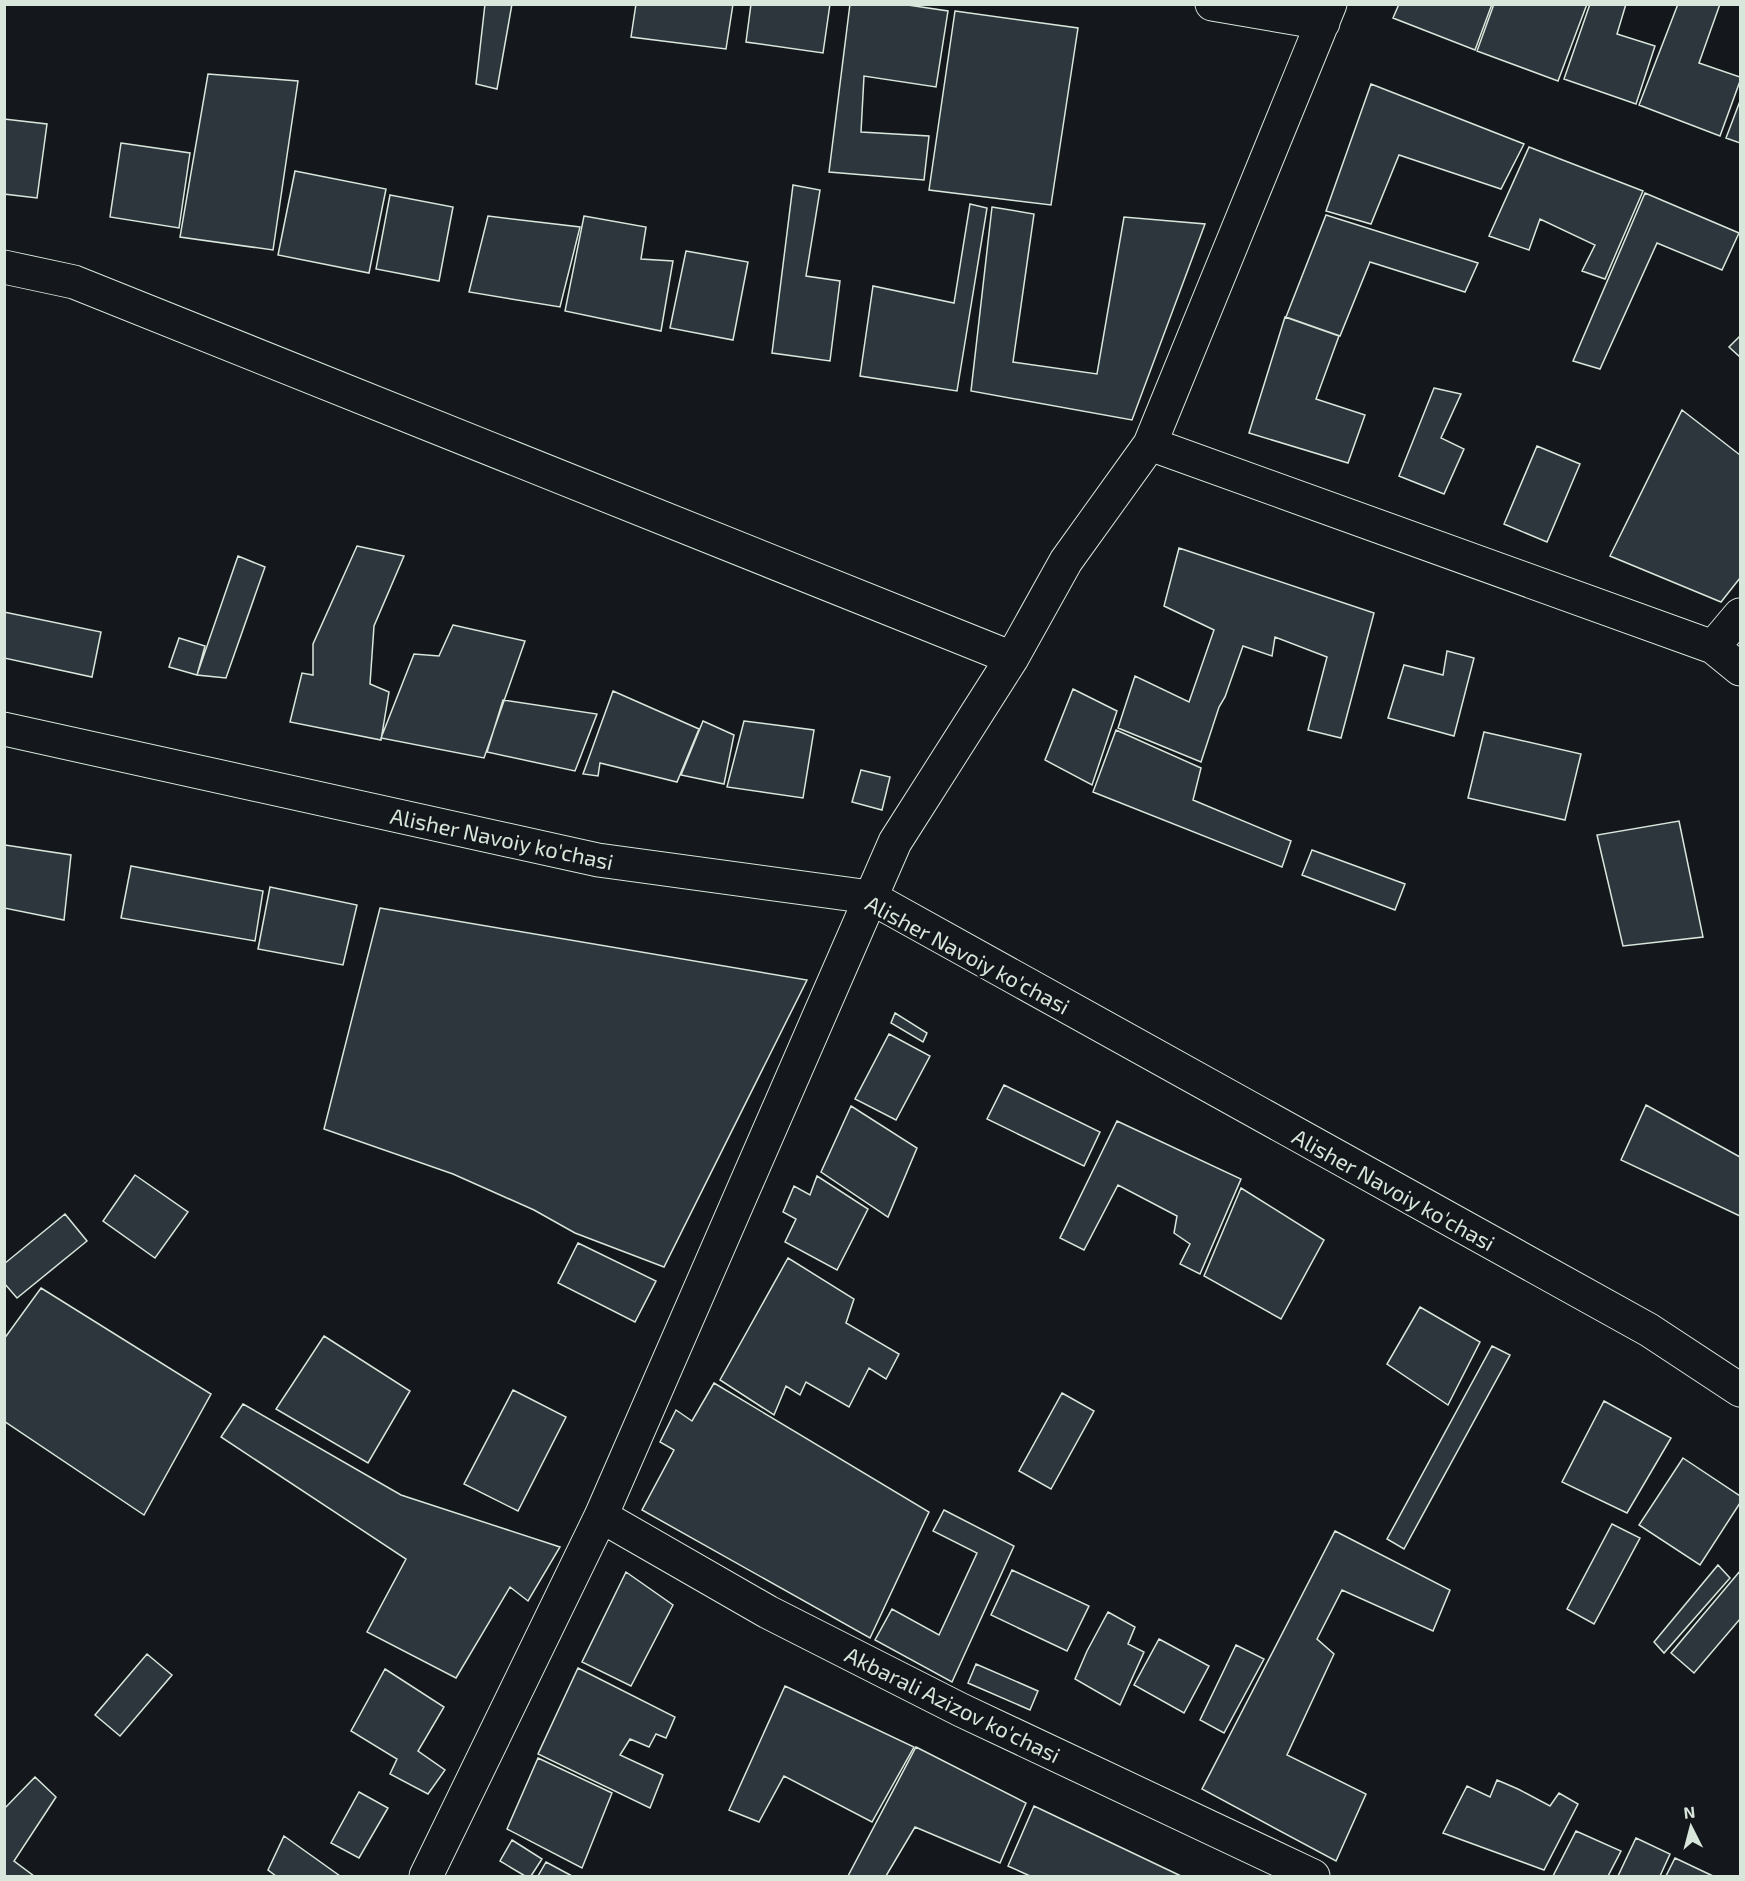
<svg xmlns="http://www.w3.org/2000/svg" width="1745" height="1881" font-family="'Exo 2',sans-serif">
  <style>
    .building { fill: #2c363c; stroke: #d8e6dc; stroke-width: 1.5 }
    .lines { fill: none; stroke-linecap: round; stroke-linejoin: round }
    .street-casing { stroke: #d8e6dc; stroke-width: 35 }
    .secondary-casing { stroke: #d8e6dc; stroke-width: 35 }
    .street { stroke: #14181c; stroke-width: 33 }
    .secondary { stroke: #14181c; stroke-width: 33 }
    .labels { text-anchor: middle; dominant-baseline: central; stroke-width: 4.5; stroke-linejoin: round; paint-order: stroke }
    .street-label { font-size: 22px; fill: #d8e6dc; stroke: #14181c }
  </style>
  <rect width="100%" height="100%" fill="#14181c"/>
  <path class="building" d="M485 4H512L497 89 476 84Z
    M636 4H733L726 49 631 37Z
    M751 4H830L823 53 746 42Z
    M850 4H901L948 11 936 87 864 76 861 132 929 136 924 180 829 172Z
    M1399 4H1492L1475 50 1393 18Z
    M1494 4H1587L1558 81 1477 51Z
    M1590 4H1626L1617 34 1655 46 1636 104 1564 79Z
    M1678 4H1720L1699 63 1740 77V81L1720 136 1639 105Z
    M955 11 1078 28 1051 205 929 190Z
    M208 74 298 81 273 250 180 237Z
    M1371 84 1524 144 1501 189 1399 155 1371 224 1326 211Z
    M1740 101V143L1726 138Z
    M4 119 47 124 37 198 4 194Z
    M121 143 190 153 179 228 110 217Z
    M1529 147 1643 191 1605 279 1582 271 1595 245 1540 219 1529 250 1489 236Z
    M295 171 386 189 369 273 278 255Z
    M793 185 820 190 806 276 840 281 830 361 772 353Z
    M1645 193 1739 233 1722 270 1657 243 1600 369 1573 361Z
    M390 195 453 207 439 281 376 269Z
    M970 204 987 208 957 391 860 376 873 286 954 303Z
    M992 207 1034 214 1013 362 1097 374 1124 217 1205 224 1132 420 971 391Z
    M1326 215 1478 263 1465 292 1370 262 1340 336 1286 317Z
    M488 216 580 227 560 307 469 292Z
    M584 216 646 227 641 259 673 261 661 331 565 311Z
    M686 251 748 262 733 340 670 328Z
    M1285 317 1339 336 1316 399 1365 415 1348 463 1249 433Z
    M1740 336V357L1729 347Z
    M1434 388 1461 394 1441 438 1464 449 1444 494 1399 476Z
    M1682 410 1740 455V578L1721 602 1610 556Z
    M1537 446 1580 464 1547 542 1504 524Z
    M357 546 404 556 374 626 370 684 389 692 381 740 290 722 302 673 313 675V644Z
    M1179 548 1374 613 1341 738 1308 730 1327 657 1275 637 1272 656 1243 646 1225 697 1219 707 1201 762 1118 728 1135 676 1189 702 1214 630 1164 606Z
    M238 556 265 567 226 678 197 675Z
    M4 612 101 632 92 677 4 658Z
    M453 625 525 641 484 758 381 738 414 654 439 656Z
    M179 638 205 646 197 675 169 667Z
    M1447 651 1474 658 1454 736 1388 718 1404 665 1443 675Z
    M1073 689 1117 711 1092 785 1045 760Z
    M613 691 699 729 677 782 600 763 598 776 583 774Z
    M503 700 597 714 575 771 487 752Z
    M703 721 734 735 724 784 681 775Z
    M744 721 814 730 803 798 727 787Z
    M1116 730 1201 768 1193 800 1291 841 1282 867 1093 792Z
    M1484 732 1581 754 1565 820 1468 798Z
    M861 770 890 777 882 810 852 802Z
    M1679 821 1703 937 1623 946 1597 835Z
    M5 845 71 855 64 920 4 908Z
    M1312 850 1405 884 1395 910 1302 875Z
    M131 866 263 891 255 941 121 918Z
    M270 887 357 905 343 965 258 949Z
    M380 908 807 980 664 1267 575 1233 534 1210 453 1174 324 1129Z
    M895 1013 927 1033 923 1042 891 1023Z
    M889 1034 930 1056 896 1120 855 1099Z
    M1004 1085 1100 1132 1084 1166 987 1119Z
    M1646 1105 1740 1157V1216L1621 1160Z
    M851 1106 917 1148 888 1217 821 1172Z
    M1117 1121 1241 1179 1200 1274 1180 1264 1190 1244 1174 1233 1177 1216 1118 1185 1084 1250 1060 1238Z
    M135 1175 188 1212 155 1258 103 1221Z
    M817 1176 868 1209 837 1270 785 1242 796 1219 783 1212 794 1186 810 1195Z
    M1241 1188 1324 1240 1281 1319 1204 1276Z
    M65 1214 87 1241 17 1298 4 1283V1264Z
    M578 1243 656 1281 635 1322 558 1283Z
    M788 1258 854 1299 846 1323 899 1354 886 1379 869 1368 849 1407 806 1382 800 1395 786 1386 774 1415 720 1380Z
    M41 1288 211 1394 144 1515 4 1421V1339Z
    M1420 1307 1480 1342 1448 1405 1387 1364Z
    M324 1336 410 1391 368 1463 276 1409Z
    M1492 1346 1510 1355 1404 1549 1387 1539Z
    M714 1383 929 1512 870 1638 642 1510 674 1450 660 1442 676 1410 692 1421Z
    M513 1390 566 1417 518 1511 464 1484Z
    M1062 1393 1094 1411 1051 1489 1019 1471Z
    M1604 1401 1671 1438 1627 1513 1562 1482Z
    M243 1404 401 1495 560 1547 528 1601 510 1587 456 1678 367 1632 406 1559 221 1437Z
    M1683 1458 1740 1496V1503L1700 1565 1639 1525Z
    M944 1510 1014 1546 952 1682 875 1640 892 1609 939 1635 977 1553 933 1531Z
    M1612 1524 1640 1538 1594 1624 1567 1609Z
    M1335 1531 1450 1590 1433 1631 1342 1590 1317 1639 1334 1654 1287 1755 1366 1794 1336 1861 1202 1789Z
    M1718 1565 1730 1578 1664 1653 1654 1642Z
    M1012 1570 1089 1606 1067 1651 991 1615Z
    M1740 1571V1619L1694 1673 1671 1653Z
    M626 1572 673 1605 631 1686 582 1662Z
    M1108 1612 1135 1627 1128 1644 1144 1652 1120 1705 1075 1679 1087 1651Z
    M1159 1639 1209 1666 1184 1713 1134 1685Z
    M1236 1645 1264 1659 1224 1733 1200 1720Z
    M147 1654 172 1675 120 1736 95 1715Z
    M976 1664 1038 1691 1030 1710 968 1683Z
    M578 1668 675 1717 666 1738 656 1734 649 1747 630 1739 620 1755 663 1775 650 1808 538 1754Z
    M385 1669 444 1707 418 1751 445 1770 428 1794 390 1774 397 1759 351 1731Z
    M785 1686 914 1747 872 1822 784 1776 759 1822 729 1810Z
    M916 1747 1026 1803 1000 1863 915 1827 886 1876H848Z
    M538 1758 612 1793 582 1868 507 1829Z
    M35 1777 56 1797 14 1861 34 1876H4V1809Z
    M1497 1780 1518 1789 1550 1806 1559 1793 1578 1804 1544 1870 1443 1833 1467 1786 1490 1797Z
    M359 1792 388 1808 359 1858 331 1843Z
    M1034 1806 1181 1876H1030L1008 1866Z
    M1576 1831 1621 1851 1608 1876H1553Z
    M284 1836 340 1876H276L268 1870Z
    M1636 1838 1670 1854 1660 1876H1618Z
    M512 1840 542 1859 531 1876H525L500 1861Z
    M1675 1858 1713 1876H1666Z
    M546 1862 572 1876H538Z"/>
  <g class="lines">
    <defs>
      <path id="street" d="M1212 4 1323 23
        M4 267 74 282 1012 658
        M1150 444 1713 647 1740 615
        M1713 647 1740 669
        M601 1516 768 1612 961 1710 1313 1876
        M426 1876 601 1516 895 842 1012 658 1066 561 1150 444 1330 4"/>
      <path id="secondary" d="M4 729 598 860 870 897 1649 1330 1740 1390"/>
    </defs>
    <use href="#street" class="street-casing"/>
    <use href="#secondary" class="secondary-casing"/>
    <use href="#street" class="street"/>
    <use href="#secondary" class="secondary"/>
  </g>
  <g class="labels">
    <g class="street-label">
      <text transform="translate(502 838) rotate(12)">Alisher Navoiy ko'chasi</text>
      <text transform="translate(968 954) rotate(28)">Alisher Navoiy ko'chasi</text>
      <text transform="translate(1394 1189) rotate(29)">Alisher Navoiy ko'chasi</text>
      <text transform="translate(953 1704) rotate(26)">Akbarali Azizov ko'chasi</text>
    </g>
  </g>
  <rect width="1745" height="1881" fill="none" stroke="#d8e6dc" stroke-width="12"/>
  <g transform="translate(1691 1827) rotate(354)" stroke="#14181c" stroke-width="4.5" paint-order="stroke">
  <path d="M0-4.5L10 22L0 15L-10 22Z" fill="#d8e6dc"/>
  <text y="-9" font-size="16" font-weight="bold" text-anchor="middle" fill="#d8e6dc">N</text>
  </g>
</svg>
